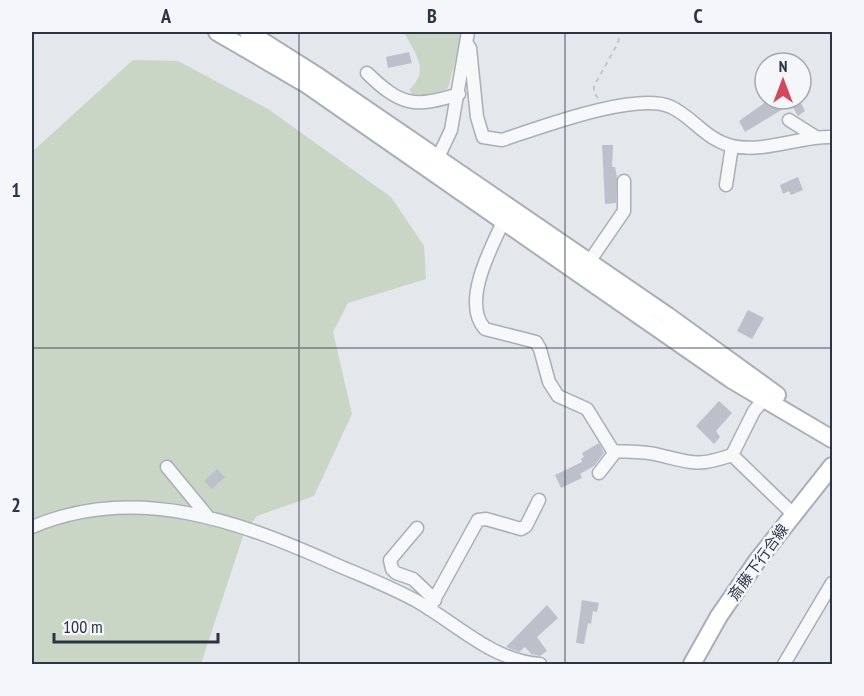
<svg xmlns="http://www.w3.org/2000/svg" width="864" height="696" font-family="'PT Sans Narrow','Noto Sans JP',sans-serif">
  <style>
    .green { fill: #c9d6c5 }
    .building { fill: #bbc0ca }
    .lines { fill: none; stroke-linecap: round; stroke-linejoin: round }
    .street-casing { stroke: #a9aeb7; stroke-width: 15 }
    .secondary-casing { stroke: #a9aeb7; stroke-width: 20 }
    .path { stroke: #c2c5cb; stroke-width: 2; stroke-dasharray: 4.5 4.5; stroke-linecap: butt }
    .street { stroke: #f7f8fa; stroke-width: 12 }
    .secondary { stroke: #fff; stroke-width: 16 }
    .grid { fill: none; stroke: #2b3445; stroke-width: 1.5; stroke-opacity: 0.55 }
    .labels { text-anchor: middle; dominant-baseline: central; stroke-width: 5; stroke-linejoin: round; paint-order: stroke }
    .street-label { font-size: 15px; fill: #2b3445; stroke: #f4f6f9 }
    .neatline { fill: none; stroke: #2b3445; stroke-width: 2 }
    .grid-label { font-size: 20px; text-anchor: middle; font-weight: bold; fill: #2b3445 }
  </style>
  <rect width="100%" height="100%" fill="#e4e7ec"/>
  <path class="green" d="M404 32H463L448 88 433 95 414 96 409 90C431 69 415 55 404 32Z
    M133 60 178 61 268 109 391 197 424 246 426 279 348 303 333 332 352 414 314 496 257 516 244 533 201 664H32V152Z"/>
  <path class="building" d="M409 52 412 63 388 68 386 57Z
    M770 99H799L805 111 798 116 791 104 745 132 739 121Z
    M602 145H613L612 167H615L617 177 616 203 605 204Z
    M798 177 803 190 791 195 789 191 783 194 780 185Z
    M748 310 764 318 752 339 737 331Z
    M719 401 732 413 716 431 720 437 714 444 696 426Z
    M599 443 604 453 594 466 580 474 582 478 561 488 555 475 582 462 581 459 584 457 582 453Z
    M217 469 225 477 212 489 204 481Z
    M582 600 599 603 597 612 593 611 591 624 588 623 584 644 576 643Z
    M547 605 558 618 537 637 547 651 540 656 531 654 525 647 519 652 506 647Z"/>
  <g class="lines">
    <defs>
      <path id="street" d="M467 44 470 48 477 117 483 137 502 140C539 128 636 91 671 107 693 117 706 140 732 146 765 153 799 136 832 137
        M367 73C401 106 414 108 459 94
        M789 120 816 137
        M435 164 451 130 468 32
        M726 185 732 146
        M503 222C491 248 461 303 485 329L536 342 540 349 549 382 558 396 587 409 613 451C628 452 644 451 659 455 693 463 697 467 732 455L793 514
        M589 262 624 211V181
        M732 455 754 411 765 398
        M167 467 209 518
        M599 473 616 451
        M32 527C136 483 239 521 337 565 365 577 394 588 420 603 459 626 494 661 540 664
        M417 528 390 560 392 569 396 573 413 579 435 600
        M429 609 478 520 486 519 521 529 526 526 539 500
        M784 664 832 583"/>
      <path id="secondary" d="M217 32 306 84 732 380 832 439
        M248 32 319 77 668 316 777 395
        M692 664 719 616 757 561 832 466"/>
    </defs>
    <use href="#street" class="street-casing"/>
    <use href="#secondary" class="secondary-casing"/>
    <path class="path" d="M598 98 594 93V86L618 43 620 32"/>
    <use href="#street" class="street"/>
    <use href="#secondary" class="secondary"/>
  </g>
  <path class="grid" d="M299 32V664M565 32V664M32 348H832"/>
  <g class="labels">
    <g class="street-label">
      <text transform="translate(758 562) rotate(-54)">斎藤下行合線</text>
    </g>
  </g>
  <rect width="864" height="696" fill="none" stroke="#f4f6f9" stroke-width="66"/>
  <g transform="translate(783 81)"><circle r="28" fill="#f4f6f9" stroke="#a4a8b1" stroke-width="1.5"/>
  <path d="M0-4.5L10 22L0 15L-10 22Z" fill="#d1495b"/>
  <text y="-9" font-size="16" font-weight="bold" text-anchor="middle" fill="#2b3445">N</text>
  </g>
  <path d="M54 633v9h164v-9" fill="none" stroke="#2b3445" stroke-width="3"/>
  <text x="63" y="633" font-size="18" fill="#2b3445" stroke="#f4f6f9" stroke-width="4.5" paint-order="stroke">100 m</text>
  <rect x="33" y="33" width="798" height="630" class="neatline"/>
  <g class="grid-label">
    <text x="166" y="23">A</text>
    <text x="432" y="23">B</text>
    <text x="698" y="23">C</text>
    <text x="16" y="197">1</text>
    <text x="16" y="512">2</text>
  </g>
</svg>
